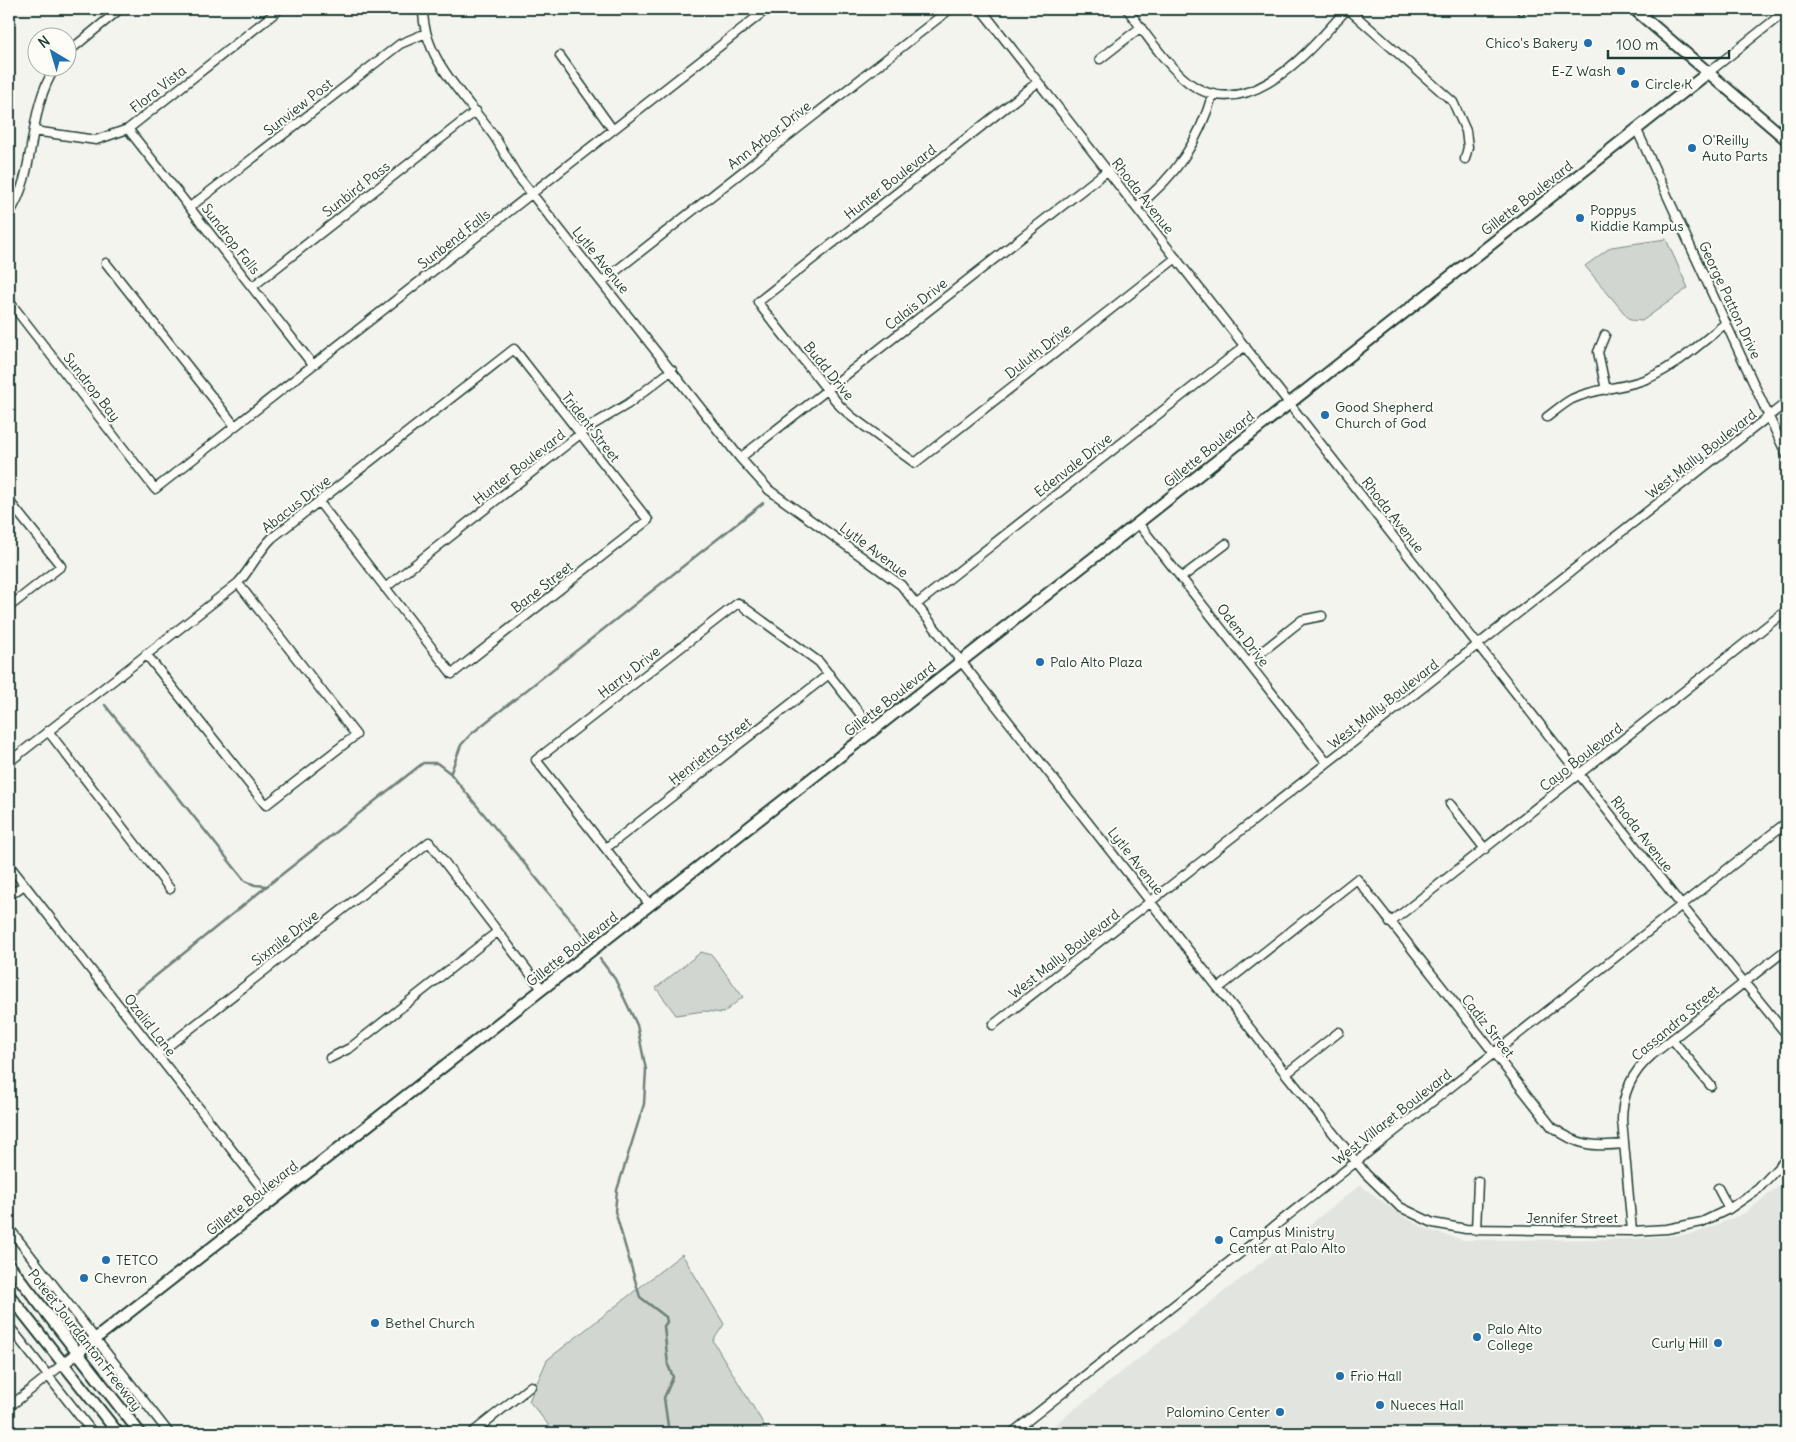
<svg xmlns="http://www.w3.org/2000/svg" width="1796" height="1442" font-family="Delius,sans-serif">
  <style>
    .built { fill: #e2e5df }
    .green { fill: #d1d6d1; stroke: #788a82 }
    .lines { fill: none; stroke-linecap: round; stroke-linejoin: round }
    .stream { stroke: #6e8179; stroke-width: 2.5 }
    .minor-casing { stroke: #1f3d34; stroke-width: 11 }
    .major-casing { stroke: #1f3d34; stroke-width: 14 }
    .minor { stroke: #fdfcf7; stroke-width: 8 }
    .major { stroke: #fdfcf7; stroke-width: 10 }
    .poi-dot { fill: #1f6fb2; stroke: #fdfcf7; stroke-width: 2 }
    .labels { text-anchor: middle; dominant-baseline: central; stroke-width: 4; stroke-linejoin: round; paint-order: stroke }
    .poi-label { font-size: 14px; fill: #1f3d34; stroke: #fdfcf7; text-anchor: start }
    .street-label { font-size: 14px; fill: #1f3d34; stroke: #fdfcf7 }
  </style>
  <rect width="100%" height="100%" fill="#f4f4ef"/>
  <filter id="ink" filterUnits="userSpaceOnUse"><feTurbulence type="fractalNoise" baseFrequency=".02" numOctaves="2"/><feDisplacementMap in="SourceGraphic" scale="10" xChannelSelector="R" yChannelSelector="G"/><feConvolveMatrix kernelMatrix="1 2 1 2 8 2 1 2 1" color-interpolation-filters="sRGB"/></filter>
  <g filter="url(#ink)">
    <path class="built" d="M1787 1175V1433H1044L1360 1185 1404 1217 1429 1230 1464 1240 1631 1239 1693 1234 1745 1213 1780 1185Z"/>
    <path class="green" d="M1666 239 1688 288 1642 321 1630 320 1585 266 1611 247Z
      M701 952 712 955 743 997 723 1013 704 1011 676 1015 656 988Z
      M682 1254 724 1324 713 1341 769 1433H555L529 1401 547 1360Z"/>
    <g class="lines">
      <path class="stream" d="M105 705 245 881 255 885 267 886 423 763H437L450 773 583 935
        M451 772 461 745 471 734 763 503
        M600 959 615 979 637 1025 646 1070 644 1104 617 1190 615 1211 640 1297 666 1317 667 1322 664 1326 668 1365 673 1377 664 1398 669 1433
        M131 996 267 886"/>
      <defs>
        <path id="minor" d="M423 9C423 58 464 95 491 132 501 145 508 161 517 175L740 458 769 490 901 585 1286 1074 1366 1174 1400 1207 1433 1223 1466 1229 1632 1231 1667 1229 1702 1222 1729 1209 1758 1189 1787 1158
          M981 9 1682 906 1787 1035
          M1127 9C1144 31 1161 58 1182 77 1243 133 1310 50 1347 9
          M1348 9 1453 102 1466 131 1468 147 1465 159
          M1520 9 1521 10
          M68 52 120 9
          M560 56 613 130
          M1100 59 1141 27
          M1709 72 1787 10
          M1038 82 758 302 762 308 840 406 852 417 915 463 1176 258
          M1636 128 1787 456
          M128 129 313 365
          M34 131 96 140 128 129 280 9
          M190 207 400 44 426 33
          M1136 207C1176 177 1199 141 1213 93
          M9 214C38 170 26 112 55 68
          M106 263 235 426
          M603 281 950 9
          M252 287 476 111
          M9 301 155 489 767 9
          M1605 335 1598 352 1606 390
          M1547 417C1555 411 1563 404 1572 399 1597 387 1626 389 1651 377 1678 365 1702 342 1726 323
          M740 458 1108 170
          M9 501 61 566 9 607
          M1138 523 1327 763
          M1182 577 1226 544
          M385 588 589 427 628 404 672 370
          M917 604 1245 346
          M146 654 266 805 356 735 238 583
          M1249 662 1302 620 1322 616
          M48 731 170 889
          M9 762 238 583C251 569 258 552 272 538L514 349 648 520 452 674 319 502
          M1450 804 1485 849
          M606 848 829 674
          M9 865 271 1200
          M9 896 24 885
          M650 905 536 760 738 603 819 662 873 730
          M1390 923 1787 610
          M1219 988 1357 879 1552 1127C1578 1146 1593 1147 1624 1144
          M993 1025 1787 402
          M1672 1039 1711 1086
          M158 1054 429 842 542 989
          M330 1058 350 1048 497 932
          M1286 1074 1339 1032
          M1718 1188 1729 1209
          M9 1228 169 1433
          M1476 1230 1478 1181
          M1632 1231 1622 1120C1622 1093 1632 1072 1652 1055L1787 949
          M9 1326 93 1433
          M9 1407 63 1364
          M472 1433 531 1386
          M1012 1433 1787 822"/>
        <path id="major" d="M1634 9 1787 140
          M9 1265 140 1433
          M9 1295 118 1433
          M63 1364 1138 523 1709 72"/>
      </defs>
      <use href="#minor" class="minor-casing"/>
      <use href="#major" class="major-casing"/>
      <use href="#minor" class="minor"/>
      <use href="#major" class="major"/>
    </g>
  </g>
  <g class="poi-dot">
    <circle cx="1588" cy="43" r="5"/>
    <circle cx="1621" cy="71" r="5"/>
    <circle cx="1635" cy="84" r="5"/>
    <circle cx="1692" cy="148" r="5"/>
    <circle cx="1580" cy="218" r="5"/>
    <circle cx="1325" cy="415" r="5"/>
    <circle cx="1040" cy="662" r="5"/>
    <circle cx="1219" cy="1240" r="5"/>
    <circle cx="106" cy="1260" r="5"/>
    <circle cx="84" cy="1278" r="5"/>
    <circle cx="375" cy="1323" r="5"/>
    <circle cx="1477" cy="1337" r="5"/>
    <circle cx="1718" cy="1343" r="5"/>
    <circle cx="1340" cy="1376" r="5"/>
    <circle cx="1380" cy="1405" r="5"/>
    <circle cx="1280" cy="1412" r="5"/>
  </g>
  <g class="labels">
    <g class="poi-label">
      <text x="1578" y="43" text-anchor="end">Chico's Bakery</text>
      <text x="1611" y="71" text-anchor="end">E-Z Wash</text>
      <text x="1645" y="84">Circle K</text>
      <text x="1702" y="140">O'Reilly<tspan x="1702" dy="16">Auto Parts</tspan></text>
      <text x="1590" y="210">Poppys<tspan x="1590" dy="16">Kiddie Kampus</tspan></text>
      <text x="1335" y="407">Good Shepherd<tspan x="1335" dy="16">Church of God</tspan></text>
      <text x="1050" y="662">Palo Alto Plaza</text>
      <text x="1229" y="1232">Campus Ministry<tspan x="1229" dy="16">Center at Palo Alto</tspan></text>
      <text x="116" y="1260">TETCO</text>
      <text x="94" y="1278">Chevron</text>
      <text x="385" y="1323">Bethel Church</text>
      <text x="1487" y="1329">Palo Alto<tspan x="1487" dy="16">College</tspan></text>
      <text x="1708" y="1343" text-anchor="end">Curly Hill</text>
      <text x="1350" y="1376">Frio Hall</text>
      <text x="1390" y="1405">Nueces Hall</text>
      <text x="1270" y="1412" text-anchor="end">Palomino Center</text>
    </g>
    <g class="street-label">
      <text transform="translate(158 89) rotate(-38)">Flora Vista</text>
      <text transform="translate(298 107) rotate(-38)">Sunview Post</text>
      <text transform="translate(769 135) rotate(-38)">Ann Arbor Drive</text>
      <text transform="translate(890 182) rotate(-38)">Hunter Boulevard</text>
      <text transform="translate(356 189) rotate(-38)">Sunbird Pass</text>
      <text transform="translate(1143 196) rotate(52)">Rhoda Avenue</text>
      <text transform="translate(1527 198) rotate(-38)">Gillette Boulevard</text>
      <text transform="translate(231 239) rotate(52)">Sundrop Falls</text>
      <text transform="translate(454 239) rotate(-38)">Sunbend Falls</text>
      <text transform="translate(601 260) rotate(51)">Lytle Avenue</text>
      <text transform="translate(1730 300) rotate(65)">George Patton Drive</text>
      <text transform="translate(916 304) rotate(-38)">Calais Drive</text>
      <text transform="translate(1038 351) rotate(-38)">Duluth Drive</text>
      <text transform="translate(829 371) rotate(51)">Budd Drive</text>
      <text transform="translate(92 387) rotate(52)">Sundrop Bay</text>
      <text transform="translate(591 427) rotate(52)">Trident Street</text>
      <text transform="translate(1209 449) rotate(-39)">Gillette Boulevard</text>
      <text transform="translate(1701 454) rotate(-38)">West Mally Boulevard</text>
      <text transform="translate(1073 465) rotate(-38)">Edenvale Drive</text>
      <text transform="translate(519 467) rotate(-38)">Hunter Boulevard</text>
      <text transform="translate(296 504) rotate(-38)">Abacus Drive</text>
      <text transform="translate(1393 515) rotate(52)">Rhoda Avenue</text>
      <text transform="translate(874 550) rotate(37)">Lytle Avenue</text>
      <text transform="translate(542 587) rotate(-38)">Bane Street</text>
      <text transform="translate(1243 635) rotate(52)">Odem Drive</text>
      <text transform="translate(629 672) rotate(-38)">Harry Drive</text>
      <text transform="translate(890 699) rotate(-38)">Gillette Boulevard</text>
      <text transform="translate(1383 704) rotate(-38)">West Mally Boulevard</text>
      <text transform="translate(710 751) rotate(-38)">Henrietta Street</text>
      <text transform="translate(1581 757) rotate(-38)">Cayo Boulevard</text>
      <text transform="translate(1642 834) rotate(52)">Rhoda Avenue</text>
      <text transform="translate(1136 861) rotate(52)">Lytle Avenue</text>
      <text transform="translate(285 938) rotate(-38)">Sixmile Drive</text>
      <text transform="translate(572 949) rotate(-38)">Gillette Boulevard</text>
      <text transform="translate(1064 954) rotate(-38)">West Mally Boulevard</text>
      <text transform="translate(1675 1023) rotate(-40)">Cassandra Street</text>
      <text transform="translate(150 1025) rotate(52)">Ozalid Lane</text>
      <text transform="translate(1488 1026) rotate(52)">Cadiz Street</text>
      <text transform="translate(1392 1117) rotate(-38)">West Villaret Boulevard</text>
      <text transform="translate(252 1198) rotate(-38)">Gillette Boulevard</text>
      <text x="1572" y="1218">Jennifer Street</text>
      <text transform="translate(85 1340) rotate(52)">Poteet Jourdanton Freeway</text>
    </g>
  </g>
  <rect width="1796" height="1442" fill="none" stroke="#fdfcf7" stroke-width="30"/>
  <rect x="15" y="15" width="1766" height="1412" fill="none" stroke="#1f3d34" stroke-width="2" filter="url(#ink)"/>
  <g transform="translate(52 52) rotate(322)"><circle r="24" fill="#fdfcf7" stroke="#a4b0a9"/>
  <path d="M0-4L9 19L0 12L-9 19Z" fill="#1f6fb2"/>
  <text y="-8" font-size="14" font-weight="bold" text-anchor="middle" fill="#1f3d34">N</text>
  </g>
  <path d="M1608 50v8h121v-8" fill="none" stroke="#1f3d34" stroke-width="2.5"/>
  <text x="1616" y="50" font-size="15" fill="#1f3d34" stroke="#fdfcf7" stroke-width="4" paint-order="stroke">100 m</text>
</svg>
